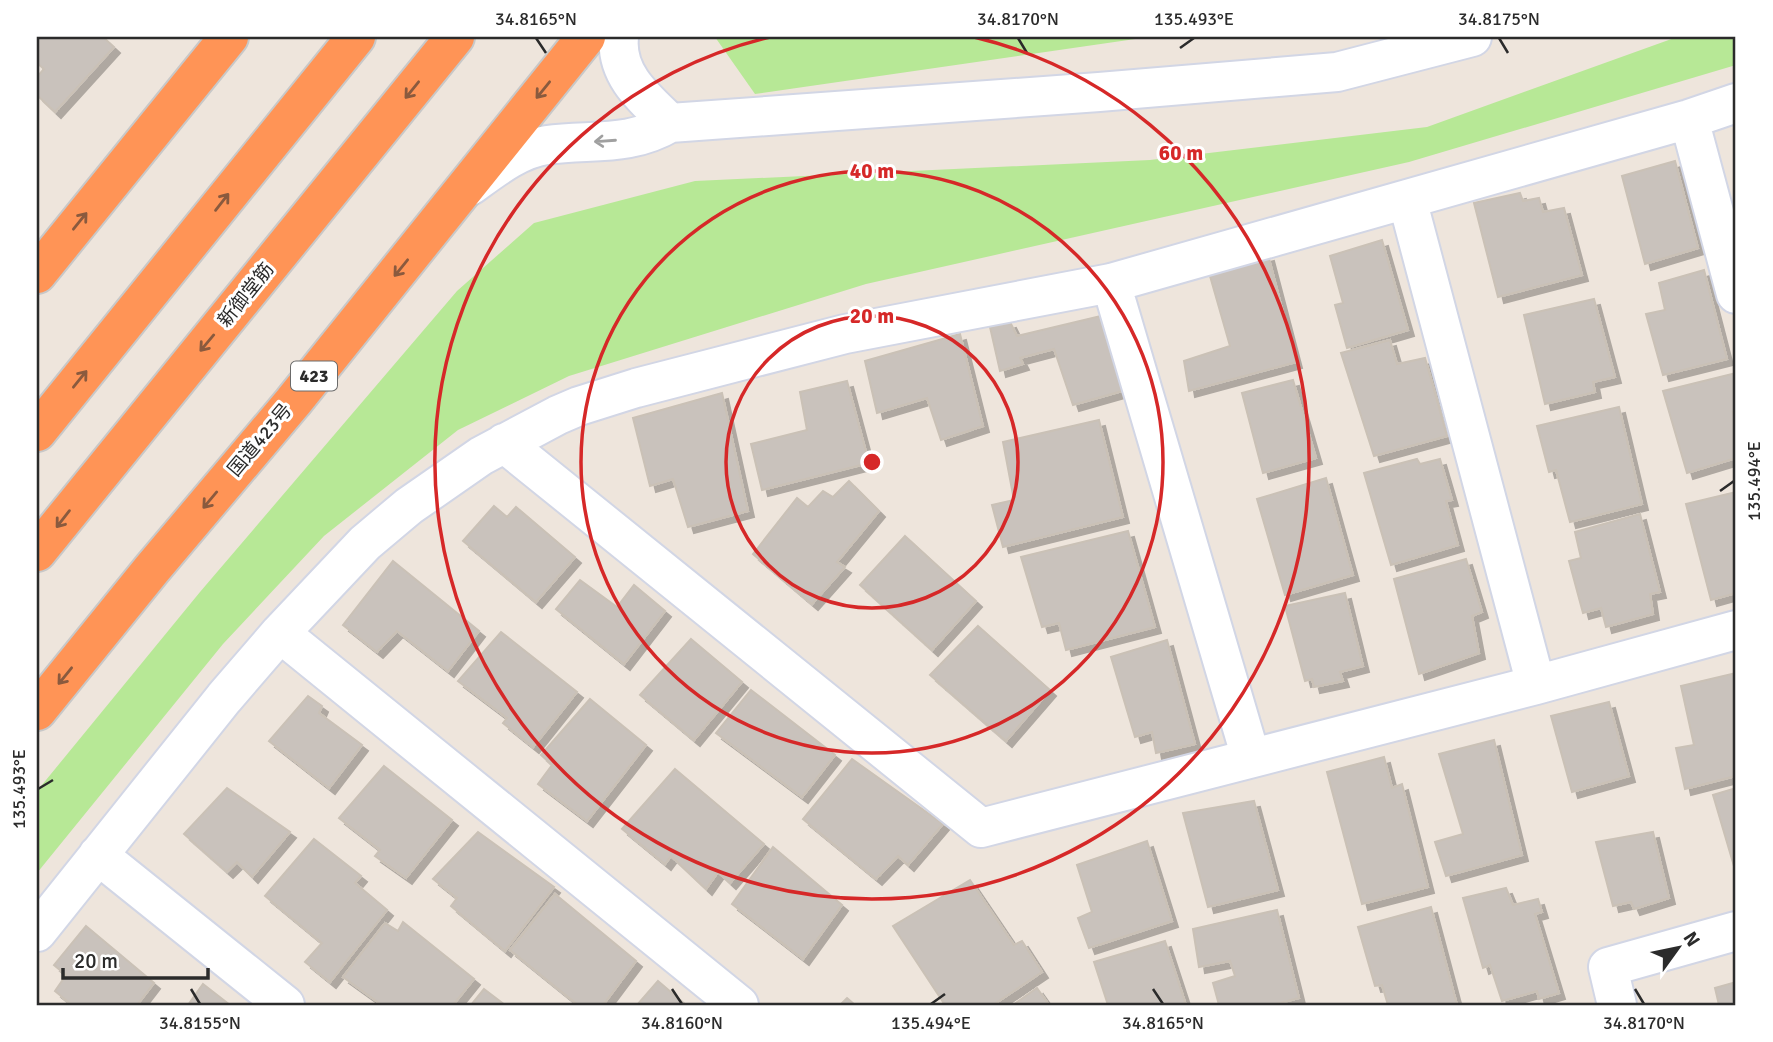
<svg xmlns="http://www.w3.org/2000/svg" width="1773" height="1042" font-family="Signika,'Noto Sans JP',sans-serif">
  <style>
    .green { fill: #b7e896 }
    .building { fill: #c9c2bc; stroke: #cac1b6; stroke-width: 2; filter: url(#shadow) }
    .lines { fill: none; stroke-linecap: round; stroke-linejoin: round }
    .minor-casing { stroke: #d2d6e5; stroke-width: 42 }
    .highway-casing { stroke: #c8c8c8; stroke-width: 42 }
    .minor { stroke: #fff; stroke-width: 38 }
    .highway { stroke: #ff9456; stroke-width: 38 }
    .oneway { stroke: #8a5a3e }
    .oneway2 { stroke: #a0a0a0 }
    .ticks { fill: none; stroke: #2b2b2b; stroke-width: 2.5 }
    .ring { fill: none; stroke: #d62828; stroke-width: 3.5 }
    .labels { text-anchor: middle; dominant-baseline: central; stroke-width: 6; stroke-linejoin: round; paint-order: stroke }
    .shield { fill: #fff; stroke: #6b6b6b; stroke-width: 2 }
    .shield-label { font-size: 18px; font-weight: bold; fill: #2b2b2b }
    .street-label { font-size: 19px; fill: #2b2b2b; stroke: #fff }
    .centre { fill: #d62828; stroke: #fff; stroke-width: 3.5 }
    .ring-label { font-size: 21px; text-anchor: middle; font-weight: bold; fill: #d62828; stroke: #fff; stroke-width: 6; stroke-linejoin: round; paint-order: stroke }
    .neatline { fill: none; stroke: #2b2b2b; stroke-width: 2.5 }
    .ticks-label { font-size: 18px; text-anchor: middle; fill: #2b2b2b }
  </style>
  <defs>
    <filter id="shadow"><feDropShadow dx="6" dy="6" stdDeviation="0" flood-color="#0004"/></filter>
  </defs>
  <rect width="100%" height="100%" fill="#eee5dc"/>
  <path class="green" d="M715 37H1149L755 94Z
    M1677 37H1736V65L1409 162 866 284 569 376 458 430 324 536 223 644 37 873V791L200 592 457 291 534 223 695 181 1150 160 1427 127Z"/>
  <path class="building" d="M37 37H103L114 47 55 112 37 95V77L44 69 37 63Z
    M1675 161 1698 248 1645 264 1622 176Z
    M1520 193 1523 201 1539 198 1543 212 1564 208 1582 275 1498 297 1474 203Z
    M1382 240 1408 330 1347 348 1335 305 1343 303 1330 256Z
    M1268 255 1296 362 1189 391 1184 361 1230 346 1208 269Z
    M1704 270 1727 359 1663 375 1646 314 1665 310 1659 283Z
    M1594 299 1615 377 1593 382 1595 392 1545 404 1524 315Z
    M1101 316 1122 391 1073 405 1054 349 1020 358 1023 364 1000 371 990 327 1010 322 1017 336Z
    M960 334 983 426 941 440 927 398 877 413 865 361Z
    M1390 340 1397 364 1425 358 1447 436 1374 456 1341 353Z
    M1736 373V411L1733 412 1736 425V458L1687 473 1663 391Z
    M1293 380 1316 458 1263 473 1242 393Z
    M847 381 869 463 762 490 751 444 807 430 800 392Z
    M722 393 748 511 688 527 673 479 650 486 633 418Z
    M1619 407 1642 504 1570 522 1556 470 1549 472 1537 426Z
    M1099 420 1123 517 1003 547 992 505 1014 500 1003 442Z
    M1417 459 1420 464 1440 459 1452 500 1446 501 1458 545 1391 565 1364 473Z
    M1326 478 1353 575 1285 595 1257 499Z
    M849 481 879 511 837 562 845 567 812 604 753 554 797 498 808 507 823 491 833 497Z
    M1736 492V593L1711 600 1686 504Z
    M494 506 507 517 516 507 575 557 536 602 463 541Z
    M1640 514 1660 592 1650 594 1653 614 1606 627 1601 608 1583 613 1569 561 1581 558 1575 532Z
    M1128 531 1155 627 1066 650 1059 623 1042 627 1021 557Z
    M905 536 976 601 932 650 860 585Z
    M1466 559 1482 612 1472 616 1479 653 1419 674 1394 579Z
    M393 561 479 631 448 671 397 631 377 652 343 625Z
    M580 580 617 607 634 585 665 611 624 664 556 609Z
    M1345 593 1363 666 1340 672 1343 681 1314 687 1312 679 1305 681 1285 606Z
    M978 626 1050 690 1006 741 930 675Z
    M501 632 577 692 533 747 503 723 507 718 458 681Z
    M691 639 742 682 694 740 640 695Z
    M1167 640 1195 744 1156 753 1152 732 1135 737 1111 657Z
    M1736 673V776L1685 789 1676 748 1694 745 1681 686Z
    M751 690 835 755 802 797 716 733Z
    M308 696 322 706 319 713 362 745 329 788 269 741Z
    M590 699 646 745 587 821 538 784 552 765 541 755Z
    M1609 702 1629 776 1572 792 1551 716Z
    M1494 740 1522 855 1446 876 1435 842 1463 834 1439 754Z
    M1384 757 1392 788 1402 784 1428 887 1362 904 1327 772Z
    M852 759 943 824 908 865 898 856 876 879 803 819Z
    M384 766 452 820 406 878 375 856 380 850 339 818Z
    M675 769 764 844 730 883 718 872 706 889 671 856 665 864 622 829Z
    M227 788 290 832 252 877 237 862 227 872 184 834Z
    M1736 788V873L1713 795Z
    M1254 801 1278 890 1208 907 1183 813Z
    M478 832 554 887 505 951 451 906 457 898 433 879Z
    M1653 832 1669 898 1634 909 1631 902 1613 906 1596 842Z
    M314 839 361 876 355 883 387 910 330 982 305 962 322 943 265 896Z
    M1147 841 1172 921 1089 948 1078 918 1092 912 1077 865Z
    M773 847 842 905 803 959 732 904Z
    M970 880 1014 945 1022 941 1042 972 993 1005H945L893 926Z
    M1506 888 1513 905 1538 899 1542 912 1535 914 1559 993 1539 999 1537 991 1502 1001 1490 965 1483 968 1463 898Z
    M555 894 636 961 603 1005H578L510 950Z
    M1431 907 1457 1005H1388L1382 985 1375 986 1358 927Z
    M1277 910 1299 998 1272 1005H1219L1213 983 1235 976 1230 961 1199 967 1193 929Z
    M403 922 474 979 453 1005H382L343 977 385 923 398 931Z
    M86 926 154 983 137 1005H72L55 991 66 975 54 965Z
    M1165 941 1186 1005H1108L1094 962Z
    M658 981 686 1005H637Z
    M1736 982V1005H1719L1715 988Z
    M203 984 230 1005H188Z
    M1037 988 1049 1005H1013Z
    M484 989 505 1005H471Z
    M847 998 855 1005H840Z"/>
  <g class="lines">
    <defs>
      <path id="minor" d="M619 37C615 75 645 99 670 123
        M1689 119 1736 294
        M470 186C492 170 518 149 547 145 592 139 629 147 670 123L1099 92 1337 72 1472 37
        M1407 199 1536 685
        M1111 283 1251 758
        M504 443 981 828 1536 685 1736 630
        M280 633 739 1005
        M98 855 285 1005
        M37 932 224 698 280 633 365 543 409 506 481 456 558 415 579 406 636 388 845 334 1111 283 1689 119 1736 103
        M1617 1005 1608 967 1736 931"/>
      <path id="highway" d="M37 274 229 37
        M37 432 356 37
        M37 552 455 37
        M37 711 152 569 293 402 586 37"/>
    </defs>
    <use href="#minor" class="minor-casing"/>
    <use href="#highway" class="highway-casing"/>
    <use href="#minor" class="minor"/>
    <use href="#highway" class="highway"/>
  </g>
  <defs><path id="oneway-shaft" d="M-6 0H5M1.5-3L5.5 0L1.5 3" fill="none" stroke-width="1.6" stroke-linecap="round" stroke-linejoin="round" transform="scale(1.75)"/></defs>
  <g class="oneway">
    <use href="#oneway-shaft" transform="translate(412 90) rotate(129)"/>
    <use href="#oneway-shaft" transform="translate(543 90) rotate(129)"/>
    <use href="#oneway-shaft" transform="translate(222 202) rotate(-52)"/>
    <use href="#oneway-shaft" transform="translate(80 221) rotate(-51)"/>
    <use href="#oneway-shaft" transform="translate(401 268) rotate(129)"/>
    <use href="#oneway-shaft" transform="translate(207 343) rotate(130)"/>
    <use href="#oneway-shaft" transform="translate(80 379) rotate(-51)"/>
    <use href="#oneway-shaft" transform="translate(210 500) rotate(130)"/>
    <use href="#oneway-shaft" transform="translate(63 519) rotate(128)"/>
    <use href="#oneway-shaft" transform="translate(65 676) rotate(129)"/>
  </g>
  <use class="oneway2" href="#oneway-shaft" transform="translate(605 141) rotate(176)"/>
  <path class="ticks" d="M536 38 546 53M1018 38 1027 53M1499 38 1508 53M1180 48 1194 38M1720 491 1734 481M38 789 53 780M191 989 200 1004M672 989 682 1004M1153 989 1163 1004M1635 989 1644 1004M931 1004 945 994"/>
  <g class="ring">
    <circle cx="872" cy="462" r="146"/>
    <circle cx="872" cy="462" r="291"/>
    <path d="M974 37A437 437 0 1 1 770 37"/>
  </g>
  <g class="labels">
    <rect class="shield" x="291" y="361.5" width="46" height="29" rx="5"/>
    <g class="shield-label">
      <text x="314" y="376">423</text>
    </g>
    <g class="street-label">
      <text transform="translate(246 295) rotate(-51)">新御堂筋</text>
      <text transform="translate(260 440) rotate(-50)">国道423号</text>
    </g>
  </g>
  <circle cx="872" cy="462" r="10" class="centre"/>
  <g class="ring-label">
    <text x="1181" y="160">60 m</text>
    <text x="872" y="178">40 m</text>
    <text x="872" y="323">20 m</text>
  </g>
  <rect width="1773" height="1042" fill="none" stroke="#ffffff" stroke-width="77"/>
  <g transform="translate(1678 948) rotate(57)" stroke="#ffffff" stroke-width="5" paint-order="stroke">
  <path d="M0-5L12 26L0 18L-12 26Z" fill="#2b2b2b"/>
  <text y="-10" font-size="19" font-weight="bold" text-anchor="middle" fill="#2b2b2b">N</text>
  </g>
  <path d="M63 968v10h145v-10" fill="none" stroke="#2b2b2b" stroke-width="3.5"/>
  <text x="74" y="968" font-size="21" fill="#2b2b2b" stroke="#ffffff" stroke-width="5" paint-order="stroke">20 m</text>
  <rect x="38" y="38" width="1696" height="966" class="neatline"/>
  <g class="ticks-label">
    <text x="536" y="25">34.8165°N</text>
    <text x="1018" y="25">34.8170°N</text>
    <text x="1194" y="25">135.493°E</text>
    <text x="1499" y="25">34.8175°N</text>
    <text transform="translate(1754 481) rotate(-90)" y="6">135.494°E</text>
    <text transform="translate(19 789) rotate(-90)" y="6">135.493°E</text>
    <text x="200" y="1029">34.8155°N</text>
    <text x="682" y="1029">34.8160°N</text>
    <text x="931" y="1029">135.494°E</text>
    <text x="1163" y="1029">34.8165°N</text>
    <text x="1644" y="1029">34.8170°N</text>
  </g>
</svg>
